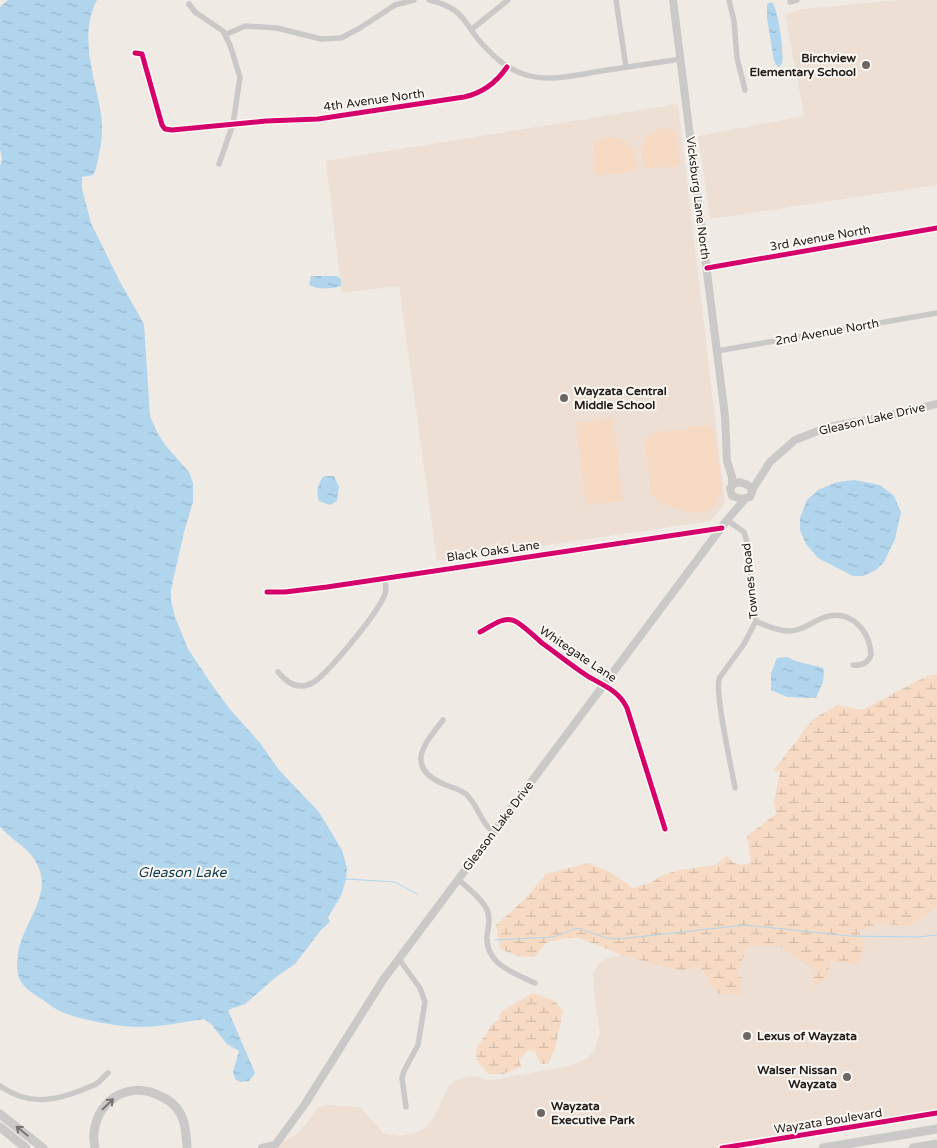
<svg xmlns="http://www.w3.org/2000/svg" width="937" height="1148" font-family="'Varela Round',sans-serif">
  <style>
    .built { fill: #eddfd4 }
    .wetland { fill: url(#wetland-marsh) }
    .green { fill: #f6dac4 }
    .water { fill: url(#water-ripples) }
    .lines { fill: none; stroke-linecap: round; stroke-linejoin: round }
    .stream { stroke: #b0d5ed; stroke-width: 1 }
    .minor { stroke: #cbc9c8; stroke-width: 5.5 }
    .major { stroke: #cbc9c8; stroke-width: 8 }
    .highway { stroke: #cbc9c8; stroke-width: 9 }
    .cycleway-casing { stroke: #fdf8f3; stroke-width: 8 }
    .cycleway { stroke: #d6006c; stroke-width: 5 }
    .oneway { stroke: #787472 }
    .poi-dot { fill: #6c6763; stroke: #fdf8f3; stroke-width: 2 }
    .labels { text-anchor: middle; dominant-baseline: central; stroke-width: 4; stroke-linejoin: round; paint-order: stroke }
    .poi-label { font-size: 12px; font-weight: bold; fill: #25201d; stroke: #fdf8f3; text-anchor: start }
    .street-label { font-size: 12px; fill: #25201d; stroke: #fdf8f3 }
    .water-label { font-size: 14px; font-style: italic; fill: #103d56; stroke: #fdf8f3 }
  </style>
  <defs>
    <pattern id="wetland-marsh" width="20" height="14" patternUnits="userSpaceOnUse" patternTransform="scale(1.25)"><rect width="20" height="14" fill="#f6dac4"/><path d="M1 5h8M5 5V1M11 12h8M15 12V8" fill="none" stroke="#d3bba8"/></pattern>
    <pattern id="water-ripples" width="26" height="14" patternUnits="userSpaceOnUse" patternTransform="scale(1.25)"><rect width="26" height="14" fill="#b0d5ed"/><path d="M2 4q2-2 4 0t4 0M15 11q2-2 4 0t4 0" fill="none" stroke="#97b7cb"/></pattern>
  </defs>
  <rect width="100%" height="100%" fill="#f0eae4"/>
  <path class="built" d="M897 0H937V185L710 219 698 136 804 116 785 14 803 9Z
    M678 104 725 503 711 521 437 561 399 286 342 293 326 161Z
    M937 908V1113L722 1148H277L275 1145 295 1136 311 1118 318 1107 329 1105 360 1107 383 1133 398 1136 416 1133 425 1128 435 1116 449 1085 458 1079 475 1076 485 1079 497 1080 508 1077 565 1067 586 1059 594 1052 600 1033 595 1002 593 973 599 964 608 958 622 955 680 971 699 967 719 993 737 974 748 946 781 947 816 970 813 987 831 960 858 931 882 923 908 927Z"/>
  <path class="wetland" d="M937 674V908L908 927 882 923 859 931 865 949 858 964 831 961 826 979 812 988 815 970 781 947 748 946 737 973 742 979 741 994H719L699 967 680 971 622 955 579 938H567L547 942 534 957 517 956 500 949 496 925 525 899 546 874 588 863 610 872 633 888 652 882 662 875 680 870 715 865 727 856 732 862 741 865 751 863 747 836 776 814 774 801 780 772 773 771 813 719 838 705 862 710 927 676Z
    M533 993 555 1001 563 1011 555 1048 548 1064H541L535 1052 529 1050 519 1059 521 1067 503 1074H489L477 1061 476 1049 493 1023 498 1020 502 1011Z"/>
  <path class="green" d="M669 128 676 131 680 162 676 167 645 168C637 147 644 128 669 128Z
    M610 137C629 138 640 152 636 170L597 176 595 172 594 143 602 139Z
    M613 418 623 500 586 505 576 423Z
    M708 425 714 431 722 491 711 510 690 513 658 502 651 492 645 444 651 433Z"/>
  <path class="water" d="M8 0H97C78 36 95 76 101 114 104 134 100 153 95 172L93 175 82 177V189L91 223 119 280 144 324 150 416 158 434 166 446 189 472 193 483V502L184 532 171 590V601L175 617 188 649 212 685 229 708 260 743 279 770 319 812 342 850 347 868 346 879 341 896 328 917 330 922 321 930 295 964 276 977 245 1004 228 1010 255 1073 249 1081 240 1082 235 1079 233 1072 239 1051 227 1044 211 1024 204 1019C183 1022 161 1027 140 1027 120 1027 80 1020 62 1012 55 1009 49 1004 43 1000 35 995 25 989 20 980 16 972 17 963 18 954 21 929 47 900 41 875 35 850 16 844 0 827V166L2 159 0 149V7Z
    M772 2C779 11 784 53 782 64L779 67 777 66 774 61 767 18V4Z
    M311 276H337L341 279V286C331 289 318 290 309 285Z
    M324 476H334L339 487 337 501 330 505 319 501C316 493 318 482 324 476Z
    M855 480 880 485 894 496 901 512 895 539 884 562 876 570 863 576H853L818 558 806 544 800 530V518L807 500 818 490 837 482Z
    M787 657C798 663 810 664 823 668 826 679 820 688 816 698L787 697 771 690V673L777 658Z"/>
  <g class="lines">
    <path class="stream" d="M346 879 395 882 417 894
      M495 940 553 937 577 928 607 938 619 939 745 925 850 936 918 937 937 935"/>
    <path class="minor" d="M429 0C469 9 463 27 488 50 499 62 510 70 526 75 550 82 577 75 601 71 628 67 654 63 681 59
      M616 0 626 67
      M729 0 734 21 737 58 745 90
      M790 2 797 0
      M189 4 195 12 223 31 230 45 240 77 233 124 219 164
      M472 29 508 0
      M225 35 245 26 277 28 321 39 341 38 360 28 395 5 414 0
      M135 53 142 54 162 125 165 129 172 130 266 121 318 119 464 97C483 93 496 83 507 67
      M707 268 937 228
      M717 351 937 313
      M727 520 744 532 747 542 756 621 744 644 720 677C713 688 732 769 735 788
      M267 592H285L327 587 722 528
      M756 621C766 626 777 631 789 631 803 631 813 621 825 617 851 609 870 631 871 655 868 663 862 666 853 665
      M480 632C489 628 501 617 512 620 519 621 535 637 542 643 556 653 571 665 586 675 601 685 618 689 627 708L665 829
      M278 672C284 679 291 686 301 686 307 686 313 683 318 679 335 664 378 613 385 594 387 589 385 584 385 578
      M443 720C426 742 404 765 441 783 449 787 458 788 466 794 478 805 480 822 493 832
      M458 879C467 888 482 898 487 910 491 918 488 928 487 936 485 965 515 973 535 983
      M399 959 420 988 425 1002 418 1045 404 1071 402 1078 406 1107
      M0 1086C27 1105 52 1102 82 1090 86 1088 92 1086 96 1084 101 1081 104 1076 108 1073
      M722 1148 937 1113"/>
    <path class="major" d="M673 0 725 416 727 461 732 477V485
      M739 482C746 484 751 485 752 492L750 497 742 499 732 496 730 488 734 484Z
      M752 490 770 462 795 440 828 427 878 418 937 404
      M262 1148 275 1145
      M273 1148 305 1104 383 980 727 520 745 499"/>
    <path class="highway" d="M0 1114 43 1148
      M0 1127 26 1148
      M95 1148C87 1109 123 1077 160 1096 167 1099 174 1104 178 1110 186 1121 186 1135 187 1148
      M823 1148 937 1129
      M913 1148 937 1144"/>
    <defs>
      <path id="cycleway" d="M135 53 142 54 162 125 165 129 172 130 266 121 318 119 464 97C483 93 496 83 507 67
        M707 268 937 228
        M267 592H285L327 587 722 528
        M480 632C489 628 501 617 512 620 519 621 535 637 542 643 556 653 571 665 586 675 601 685 618 689 627 708L665 829
        M722 1148 937 1113"/>
    </defs>
    <use href="#cycleway" class="cycleway-casing"/>
    <use href="#cycleway" class="cycleway"/>
  </g>
  <defs><path id="oneway-shaft" d="M-6 0H5M1.5-3L5.5 0L1.5 3" fill="none" stroke-width="1.6" stroke-linecap="round" stroke-linejoin="round" transform="scale(1.25)"/></defs>
  <g class="oneway">
    <use href="#oneway-shaft" transform="translate(108 1104) rotate(-44)"/>
    <use href="#oneway-shaft" transform="translate(22 1131) rotate(-141)"/>
  </g>
  <g class="poi-dot">
    <circle cx="866" cy="65" r="5"/>
    <circle cx="564" cy="398" r="5"/>
    <circle cx="747" cy="1036" r="5"/>
    <circle cx="847" cy="1077" r="5"/>
    <circle cx="541" cy="1113" r="5"/>
  </g>
  <g class="labels">
    <g class="poi-label">
      <text x="856" y="58" text-anchor="end">Birchview<tspan x="856" dy="14">Elementary School</tspan></text>
      <text x="574" y="391">Wayzata Central<tspan x="574" dy="14">Middle School</tspan></text>
      <text x="757" y="1036">Lexus of Wayzata</text>
      <text x="837" y="1070" text-anchor="end">Walser Nissan<tspan x="837" dy="14">Wayzata</tspan></text>
      <text x="551" y="1106">Wayzata<tspan x="551" dy="14">Executive Park</tspan></text>
    </g>
    <g class="street-label">
      <text transform="translate(374 100) rotate(-8)">4th Avenue North</text>
      <text transform="translate(698 198) rotate(83)">Vicksburg Lane North</text>
      <text transform="translate(820 238) rotate(-10)">3rd Avenue North</text>
      <text transform="translate(827 332) rotate(-10)">2nd Avenue North</text>
      <text transform="translate(872 419) rotate(-13)">Gleason Lake Drive</text>
      <text transform="translate(493 551) rotate(-8)">Black Oaks Lane</text>
      <text transform="translate(750 581) rotate(-96)">Townes Road</text>
      <text transform="translate(578 654) rotate(34)">Whitegate Lane</text>
      <text transform="translate(498 826) rotate(-53)">Gleason Lake Drive</text>
      <text transform="translate(828 1121) rotate(-9)">Wayzata Boulevard</text>
    </g>
    <g class="water-label">
      <text x="182" y="872">Gleason Lake</text>
    </g>
  </g>
</svg>
